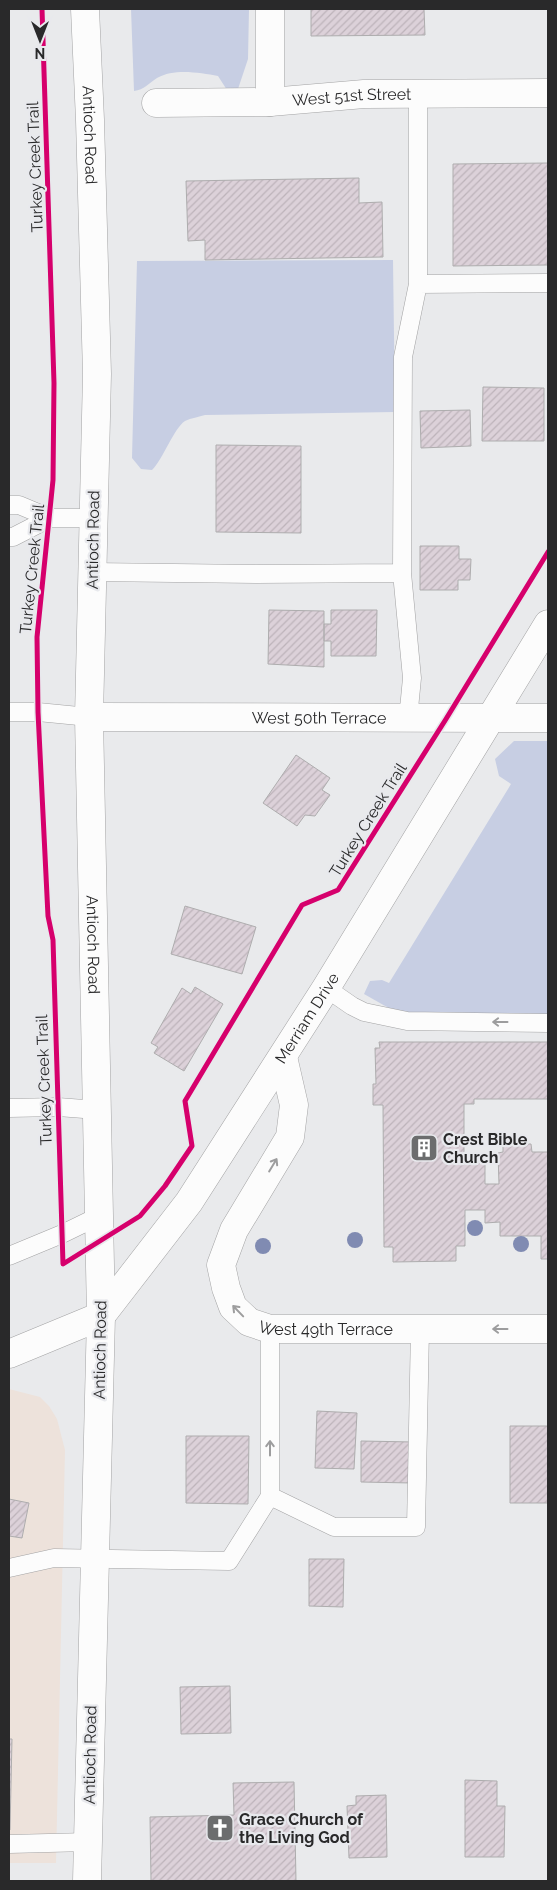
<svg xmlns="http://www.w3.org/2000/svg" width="557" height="1890" font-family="Raleway,sans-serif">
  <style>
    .commercial { fill: #ede2db }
    .grass { fill: #c7cee3 }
    .building { fill: url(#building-hatch); stroke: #aeadae }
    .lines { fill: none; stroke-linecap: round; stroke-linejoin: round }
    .service-casing { stroke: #a3a3a4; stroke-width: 19 }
    .minor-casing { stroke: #a3a3a4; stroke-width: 29 }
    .secondary-casing { stroke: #a3a3a4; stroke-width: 29 }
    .service { stroke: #fcfcfc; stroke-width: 18 }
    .minor { stroke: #fcfcfc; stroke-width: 28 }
    .secondary { stroke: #fcfcfc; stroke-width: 28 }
    .cycleway-casing { stroke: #e8e9ed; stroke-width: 8 }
    .cycleway { stroke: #d6006c; stroke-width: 5 }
    .tree { fill: #808bb2 }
    .oneway { stroke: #9d9d9e }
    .labels { text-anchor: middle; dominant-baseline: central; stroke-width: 4.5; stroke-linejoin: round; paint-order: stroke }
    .street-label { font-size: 16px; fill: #29292a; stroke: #e8e9ed }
    .poi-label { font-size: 16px; font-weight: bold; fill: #29292a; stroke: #e8e9ed; text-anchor: start }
  </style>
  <defs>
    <pattern id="building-hatch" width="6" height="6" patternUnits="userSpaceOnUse" patternTransform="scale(1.25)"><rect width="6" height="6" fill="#dcd1d9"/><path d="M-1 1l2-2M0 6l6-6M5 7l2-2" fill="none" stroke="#bdb3ba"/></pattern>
  </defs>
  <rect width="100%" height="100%" fill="#e9eaec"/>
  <path class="commercial" d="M9 1389 40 1397 49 1406 57 1419 65 1450 56 1863H9Z"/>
  <path class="grass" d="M131 9H249L248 59 236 95 227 90 218 76C200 73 175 68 157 78 149 83 144 90 134 91Z
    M393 260 395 412 205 415C199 417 191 418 185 421 174 428 163 459 152 470L141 469 132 458 137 261Z
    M514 741H548V1015L433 1016 394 1011 364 994 370 981 382 980 389 983 511 784 499 776 495 759Z"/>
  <path class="building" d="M311 9H424L425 35 311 36Z
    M548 163V265L453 266V164Z
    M359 178V203L382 202 383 257 205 260V240L188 241 186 181Z
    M483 387 544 388V441H482Z
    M470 410 471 446 421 448 420 411Z
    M216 445 301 446V533L216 532Z
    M420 546H459V559H471L470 580H458V590H420Z
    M269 610 324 611V667L268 664Z
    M331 610H377L376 656H331V641H324V624H331Z
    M296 755 330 778 322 790 330 795 315 816 305 815 297 826 263 803Z
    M185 906 256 927 242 974 171 954Z
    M195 987 223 1004 184 1071 154 1053 158 1047 151 1043 182 988 191 994Z
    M379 1042H548V1099H474V1104H464V1161L485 1162V1184H499L498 1153 503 1152V1144H531L532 1152H548V1259H541V1236H500V1222L485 1223V1210H465V1246H456V1261L393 1262V1247H384L383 1105H373V1084H376L375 1048H380Z
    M317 1411 357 1413 354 1469 315 1468Z
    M510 1426H548V1503H510Z
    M186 1436H249L248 1504 186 1503Z
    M361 1441 413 1442 412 1483 361 1482Z
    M9 1499 29 1503 22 1538 9 1536Z
    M309 1559H344L343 1607 309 1606Z
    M230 1686 231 1733 181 1734 180 1687Z
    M9 1739H12L10 1830H9Z
    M465 1780 497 1781V1806H505L504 1857H465Z
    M294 1782 296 1881H151L150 1817 234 1815 233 1783Z
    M386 1795 387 1857 349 1858 347 1806 356 1805V1796Z"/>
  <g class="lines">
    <defs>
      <path id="service" d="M418 94V284L548 283
        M9 505H19L50 518H94
        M9 537H13L50 518
        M92 572 256 574 402 573
        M9 712H38L89 717
        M408 719 412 678 402 573 403 357 418 284
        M326 988 352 1006 364 1012 407 1021 548 1023
        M9 1108 58 1107 97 1110
        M9 1256 62 1234 99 1216
        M270 1496 334 1527H416L420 1329
        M9 1568 54 1558 229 1561 270 1496V1329
        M9 1844 88 1842"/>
      <g id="minor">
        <path d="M270 102V9"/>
        <path id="s1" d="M156 103 270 102 364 94 548 93"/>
        <path id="s2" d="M89 717 548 718"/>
        <path id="s3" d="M283 1057 294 1105 290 1137 234 1230 221 1265 226 1288 233 1307 249 1322 270 1329H548"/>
      </g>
      <g id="secondary">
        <path id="s4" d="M85 9 90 120 97 374 89 717 101 1316 87 1881"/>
        <path id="s5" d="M9 1354 101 1316 189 1202 326 988 548 624"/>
      </g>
    </defs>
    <use href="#service" class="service-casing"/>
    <use href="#minor" class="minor-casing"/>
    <use href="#secondary" class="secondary-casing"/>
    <use href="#service" class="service"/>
    <use href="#minor" class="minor"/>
    <use href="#secondary" class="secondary"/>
    <defs>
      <path id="cycleway" d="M42 9 54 383 53 480 37 637 38 712 48 916 53 940 63 1264 140 1216 165 1186 192 1146 185 1101 302 905 338 890 446 719 548 552"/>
    </defs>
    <use href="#cycleway" class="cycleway-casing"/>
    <use href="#cycleway" class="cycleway"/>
  </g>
  <g class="tree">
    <circle cx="475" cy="1228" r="8"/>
    <circle cx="355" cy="1240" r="8"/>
    <circle cx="521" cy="1244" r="8"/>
    <circle cx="263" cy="1246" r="8"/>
  </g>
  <defs><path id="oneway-shaft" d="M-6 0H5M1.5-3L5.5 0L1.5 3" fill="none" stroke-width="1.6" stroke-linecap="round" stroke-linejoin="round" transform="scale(1.25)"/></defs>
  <g class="oneway">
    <use href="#oneway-shaft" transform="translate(500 1022) rotate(-180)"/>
    <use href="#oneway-shaft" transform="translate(273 1165) rotate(-59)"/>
    <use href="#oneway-shaft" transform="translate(238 1311) rotate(-134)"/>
    <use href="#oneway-shaft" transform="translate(500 1329) rotate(180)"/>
    <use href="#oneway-shaft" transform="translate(270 1448) rotate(-90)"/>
  </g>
  <defs>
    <symbol id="building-square" viewBox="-11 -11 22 22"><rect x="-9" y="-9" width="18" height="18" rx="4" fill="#6c6d6e" stroke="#e8e9ed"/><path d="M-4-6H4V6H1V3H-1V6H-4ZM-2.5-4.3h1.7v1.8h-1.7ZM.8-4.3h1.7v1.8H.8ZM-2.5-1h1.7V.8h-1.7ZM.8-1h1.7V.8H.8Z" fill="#fff"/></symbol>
    <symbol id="church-square" viewBox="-11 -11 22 22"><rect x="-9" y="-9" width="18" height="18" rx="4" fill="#6c6d6e" stroke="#e8e9ed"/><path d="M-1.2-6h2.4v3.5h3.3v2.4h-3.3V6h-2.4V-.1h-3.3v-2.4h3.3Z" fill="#fff"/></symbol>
  </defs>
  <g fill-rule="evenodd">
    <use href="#building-square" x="408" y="1132" width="32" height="32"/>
    <use href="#church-square" x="204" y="1812" width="32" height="32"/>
  </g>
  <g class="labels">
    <g class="street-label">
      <text stroke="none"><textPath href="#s1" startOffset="196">West 51st Street</textPath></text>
      <text stroke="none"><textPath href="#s4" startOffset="126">Antioch Road</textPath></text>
      <text transform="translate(35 167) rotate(-92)">Turkey Creek Trail</text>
      <text transform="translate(93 540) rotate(-89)">Antioch Road</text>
      <text transform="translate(32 569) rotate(-84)">Turkey Creek Trail</text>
      <text stroke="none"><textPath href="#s2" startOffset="230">West 50th Terrace</textPath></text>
      <text transform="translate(368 820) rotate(-58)">Turkey Creek Trail</text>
      <text stroke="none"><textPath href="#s4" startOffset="936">Antioch Road</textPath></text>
      <text stroke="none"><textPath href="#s5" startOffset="462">Merriam Drive</textPath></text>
      <text transform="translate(44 1080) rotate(-92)">Turkey Creek Trail</text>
      <text stroke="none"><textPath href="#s3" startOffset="371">West 49th Terrace</textPath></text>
      <text transform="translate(100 1350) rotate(-89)">Antioch Road</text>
      <text transform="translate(90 1755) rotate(-89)">Antioch Road</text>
    </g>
    <g class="poi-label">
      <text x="443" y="1139">Crest Bible<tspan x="443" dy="18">Church</tspan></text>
      <text x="239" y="1819">Grace Church of<tspan x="239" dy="18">the Living God</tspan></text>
    </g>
  </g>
  <rect width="557" height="1890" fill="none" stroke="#29292a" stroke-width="20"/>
  <g transform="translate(40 40) rotate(180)" stroke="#e8e9ed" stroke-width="4" paint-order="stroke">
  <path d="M0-4L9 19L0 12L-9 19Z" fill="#29292a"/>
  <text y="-8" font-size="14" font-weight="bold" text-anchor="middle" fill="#29292a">N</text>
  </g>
</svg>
